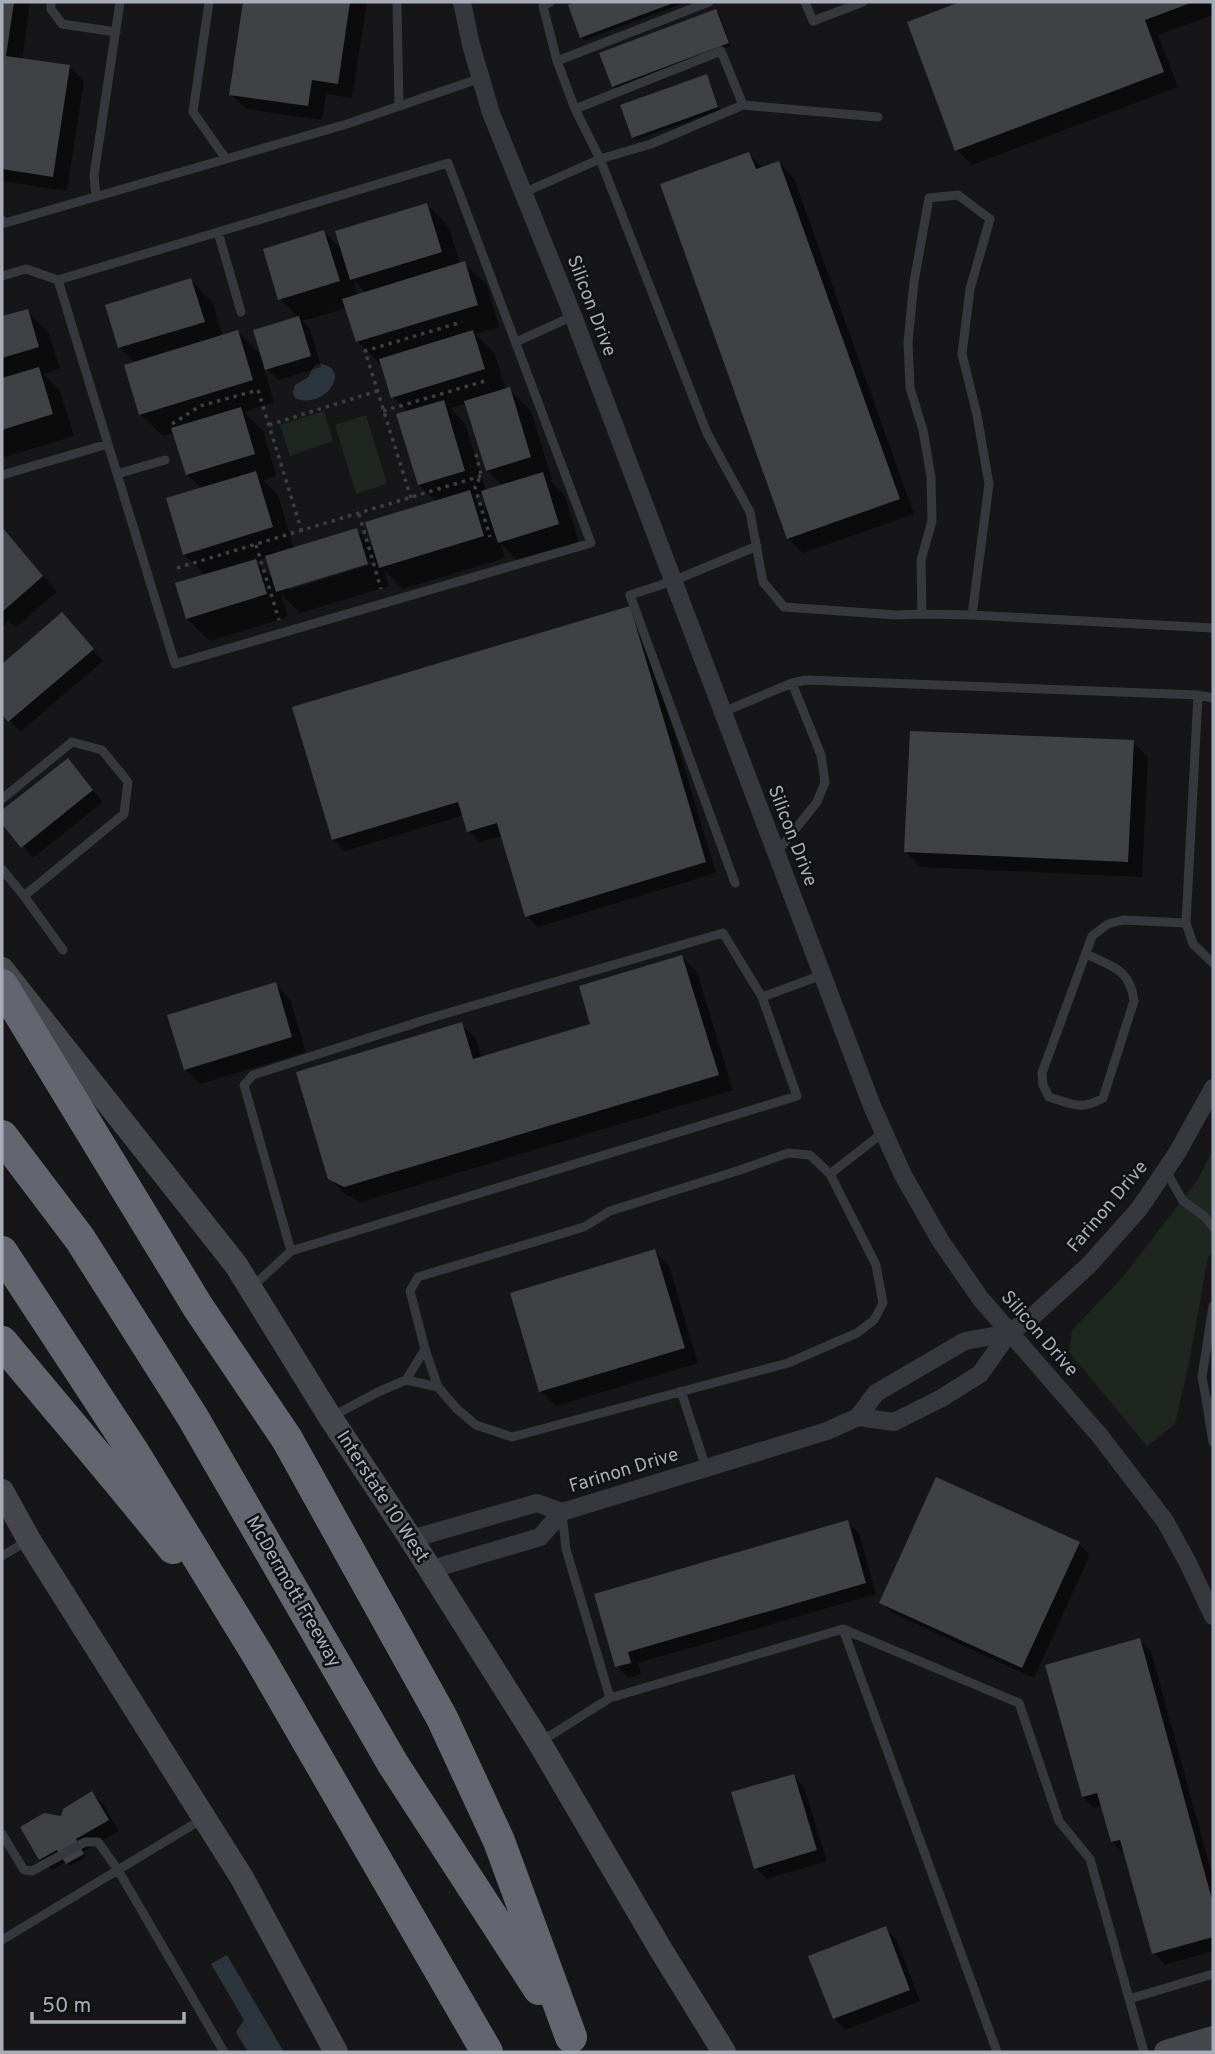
<svg xmlns="http://www.w3.org/2000/svg" width="1215" height="2054" font-family="Overpass,sans-serif">
  <style>
    .green { fill: #1e261f }
    .water { fill: #2c353c }
    .shadow { fill: #0007; fill-rule: evenodd }
    .building { fill: #404145 }
    .lines { fill: none; stroke-linecap: round; stroke-linejoin: round }
    .path { stroke: #3d3f44; stroke-width: 3.5; stroke-dasharray: 3.5 5; stroke-linecap: butt }
    .lane { stroke: #37383d; stroke-width: 9 }
    .street { stroke: #37383d; stroke-width: 18 }
    .secondary { stroke: #45474d; stroke-width: 24 }
    .highway { stroke: #63666e; stroke-width: 32 }
    .labels { text-anchor: middle; dominant-baseline: central; stroke-width: 5; stroke-linejoin: round; paint-order: stroke }
    .street-label { font-size: 19px; fill: #a8adb8; stroke: #111113 }
  </style>
  <rect width="100%" height="100%" fill="#161618"/>
  <path class="green" d="M324 411 333 441 290 456 280 425Z
    M366 415 387 484 356 494 335 425Z
    M1213 1150V1252L1208 1257 1189 1363 1175 1424 1147 1446 1069 1352 1072 1330 1122 1278 1196 1182Z"/>
  <path class="water" d="M321 364C354 370 322 411 295 398L293 393 295 385 308 377 315 365Z
    M227 1955 284 2052H248L236 2032 244 2020 211 1964Z"/>
  <path class="shadow" d="M2 2H30L22 60 69 66 84 81 67 191 2 181Z
    M245 2H367L352 98 326 94 322 120 246 109 231 94Z
    M581 2H687L585 40 582 37 570 6Z
    M965 2H1213V15L1158 35 1178 87 972 165 957 150 909 23Z
    M716 11 719 14 731 46 617 90 614 87 601 54Z
    M706 76 709 80 720 110 636 140 633 137Z
    M749 154 763 168 779 163 794 178 914 514 803 553 788 538Z
    M427 205 449 227 460 264 464 263 487 285 499 327 475 334 495 354 506 390 509 389 531 411 552 480H549L565 496 580 546 521 564 500 543 505 558 403 589 384 570 389 586 300 613 281 594 288 617 210 641 187 619 206 576 184 554 202 489 187 474 175 433 163 436 140 414 136 364 119 347 191 280 213 303 223 337 238 332 264 358 299 318 280 299 324 232 344 252ZM354 281 366 293 358 296ZM347 308 357 341 379 363H382L393 397 408 412 419 485 437 502 376 550 356 530 294 549 278 495 263 480 276 476 263 431 244 412 274 402 263 365 278 380 321 367 310 329 302 321ZM467 403 487 470 503 486 486 491 465 424 450 408ZM484 493 490 514 474 497ZM267 557 274 580 255 561ZM375 560 376 563 289 590V586Z
    M27 311 49 333 60 369 43 374 60 391 74 436 2 458V318Z
    M2 528 57 592 16 627 9 621 2 627Z
    M629 608 640 619 716 873 538 927 527 916 502 836 480 842 469 831 464 815 345 851 333 839Z
    M62 615 103 661 20 732 2 712V666Z
    M1133 742 1148 757 1142 877 921 867 906 852Z
    M68 761 103 802 33 858 2 821V813Z
    M682 957 697 972 733 1090 361 1202 345 1194 330 1178 461 1024 476 1039 482 1059 593 1025Z
    M275 984 290 999 306 1052 200 1084 185 1069Z
    M654 1251 669 1266 698 1363 556 1406 541 1391Z
    M847 1522 859 1533 876 1594 638 1663 641 1674 628 1678 617 1666 596 1595Z
    M1079 1544 1090 1555 1034 1678 892 1613 881 1602Z
    M1139 1640 1151 1651 1213 1878V1951L1165 1965 1154 1953 1126 1852 1123 1853 1112 1841 1102 1806 1094 1808 1083 1797Z
    M793 1776 804 1787 827 1861 767 1879 756 1868Z
    M92 1793 103 1804 119 1831 83 1852 86 1857 70 1866 66 1862 52 1870 41 1859 22 1828 62 1818Z
    M885 1928 896 1939 920 2001 845 2030 834 2018Z"/>
  <path class="building" d="M2 2H14L6 56 70 65 53 177 2 169Z
    M243 2H350L338 84 312 80 308 106 229 95Z
    M576 2H676L580 38 568 5Z
    M960 2H1193L1145 20 1164 72 955 151 907 22Z
    M716 9 729 43 612 87 599 53Z
    M707 74 718 107 632 138 620 105Z
    M749 152 756 169 779 161 900 499 787 539 660 184Z
    M427 203 442 252 350 280 335 231Z
    M324 230 340 281 278 300 263 249Z
    M465 261 478 305 356 342 342 299Z
    M191 278 205 322 118 348 105 305Z
    M28 309 39 347 2 358V316Z
    M299 316 311 356 265 370 253 330Z
    M238 330 253 380 139 415 124 365Z
    M473 330 485 369 391 398 379 359Z
    M39 367 53 414 2 430V378Z
    M510 387 531 457 486 471 464 401Z
    M444 400 465 471 418 485 396 414Z
    M241 407 255 454 186 475 171 428Z
    M256 471 273 527 183 555 166 498Z
    M543 472 559 524 498 543 481 491Z
    M470 490 484 536 379 568 365 522Z
    M2 527 43 576 2 612Z
    M357 528 368 564 276 592 265 556Z
    M256 559 267 594 186 619 175 583Z
    M630 606 706 862 525 917 497 823 467 832 458 802 332 840 292 707Z
    M62 612 94 649 8 722 2 714V664Z
    M910 731 1134 740 1128 862 904 852Z
    M68 758 93 790 21 848 2 824V810Z
    M682 955 719 1075 344 1187 328 1179 296 1072 462 1022 473 1059 590 1024 579 986Z
    M276 982 292 1037 184 1070 167 1015Z
    M655 1249 685 1348 539 1392 510 1293Z
    M936 1477 1080 1542 1022 1668 879 1603Z
    M848 1520 866 1583 628 1652 631 1663 615 1667 594 1594Z
    M1140 1638 1213 1903V1937L1152 1954 1120 1840 1111 1842 1097 1793 1082 1797 1045 1665Z
    M794 1774 817 1850 754 1869 731 1792Z
    M92 1791 109 1820 76 1839 84 1854 66 1864 57 1850 39 1860 20 1827 44 1813 61 1816 63 1809Z
    M886 1926 910 1990 833 2019 808 1956Z"/>
  <g class="lines">
    <path class="path" d="M383 411 485 381
      M172 424 200 406 258 390 302 532
      M269 425 377 391
      M476 454 481 475 475 487 490 537
      M411 498 365 351 462 322
      M359 514 381 589
      M256 545 279 620
      M177 568 481 476"/>
    <path class="lane" d="M51 2V9L62 24 116 32
      M209 2 193 112 226 159
      M397 2 399 106
      M550 2 543 6 557 61 575 109 721 51 743 105 651 144 600 159 575 109
      M805 2 813 21 863 2
      M557 61 709 2
      M743 105 878 117
      M523 193 600 159 707 433 750 512 763 582 784 607 896 615 922 614 921 560 932 521 931 477 923 430 910 388 908 342 914 282 929 198 958 195 990 219 970 289 962 354 977 415 989 484 972 615 1213 628
      M96 196 94 175 120 2
      M2 220 5 223 347 124 481 78
      M218 232 241 312
      M2 276 26 269 58 280 448 163 591 543 175 664 58 280
      M516 342 573 316
      M117 474 165 460
      M2 475 108 444
      M922 614 972 615
      M1198 695 1186 923 1193 944 1213 963
      M723 712 792 683 806 680 1198 695 1213 698
      M2 799 72 742 102 750 128 782 124 814 24 896 63 950
      M777 852 817 802 825 782 821 755 792 683
      M2 869 24 896
      M735 883 630 595 673 581 757 546
      M1086 954C1113 967 1130 969 1134 1001L1103 1098C1081 1111 1072 1104 1049 1097L1043 1085 1042 1073 1092 936 1108 924 1123 920 1186 923
      M1166 1171 1183 1201 1204 1216 1213 1227
      M830 1174 885 1131
      M291 1251 244 1085 253 1075 434 1017 723 933 762 997
      M252 1287 291 1251 797 1096 762 997 822 975
      M1213 1306 1202 1377 1206 1398 1213 1406
      M425 1349 438 1387
      M681 1391 706 1468
      M1206 1399 1213 1442
      M331 1417 378 1392 406 1380 438 1387 457 1409 476 1425 512 1437 788 1363 857 1333 874 1320 883 1303 876 1265 830 1174 810 1155 788 1153 740 1170 610 1211 584 1227 418 1277 410 1291 425 1349 406 1380
      M562 1513 566 1549 610 1698
      M2 1556 27 1541
      M843 1629 997 2052
      M540 1742 610 1698 843 1629 1019 1703 1059 1821 1090 1859 1144 2052
      M2 1834 24 1870 32 1871 85 1842H98L118 1870 224 2052
      M2 1940 204 1818
      M1129 1999 1213 1974"/>
    <path class="street" d="M462 2 471 45 491 113 573 316 872 1106 903 1175 940 1240 980 1298 1100 1436 1165 1521 1188 1563 1213 1616
      M858 1417 894 1422 940 1399 980 1374 1009 1333 1033 1316 1089 1265 1139 1209 1177 1153 1213 1088
      M411 1539 537 1503 562 1512
      M429 1570 540 1537 562 1512 827 1431 858 1417 876 1393 965 1341 1009 1333"/>
    <path class="secondary" d="M2 969 236 1265 330 1417 411 1539 539 1742 661 1950 724 2052
      M2 1491 29 1540 242 1878 336 2052
      M1166 2052 1213 2038"/>
    <path class="highway" d="M2 985 198 1307 287 1439 442 1718 499 1841 571 2037
      M2 1136 80 1239 192 1416 393 1764 539 1989
      M2 1252 134 1453 259 1657 487 2052
      M2 1342C59 1411 117 1478 173 1548"/>
  </g>
  <g class="labels">
    <g class="street-label">
      <text transform="translate(591 306) rotate(69)">Silicon Drive</text>
      <text transform="translate(792 836) rotate(69)">Silicon Drive</text>
      <text transform="translate(1108 1207) rotate(-50)">Farinon Drive</text>
      <text transform="translate(1039 1334) rotate(49)">Silicon Drive</text>
      <text transform="translate(624 1471) rotate(-17)">Farinon Drive</text>
      <text transform="translate(382 1497) rotate(57)">Interstate 10 West</text>
      <text transform="translate(293 1592) rotate(60)">McDermott Freeway</text>
    </g>
  </g>
  <rect width="1215" height="2054" fill="none" stroke="#a8adb8" stroke-width="7"/>
  <path d="M32 2012v10h152v-10" fill="none" stroke="#a8adb8" stroke-width="3.5"/>
  <text x="42" y="2012" font-size="21" fill="#a8adb8" stroke="#111113" stroke-width="5" paint-order="stroke">50 m</text>
</svg>
